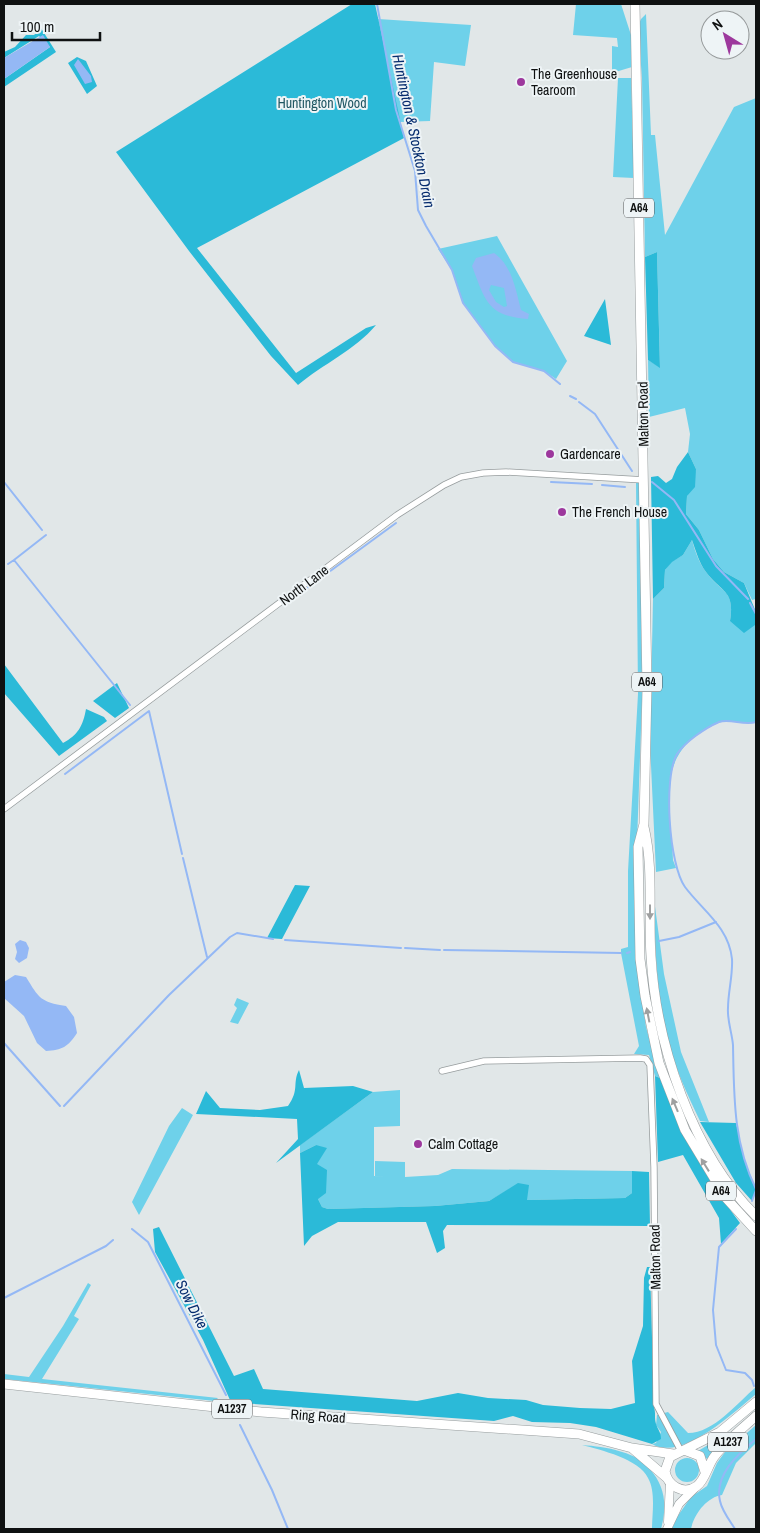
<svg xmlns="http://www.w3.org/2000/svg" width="760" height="1533" font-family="'Archivo Narrow',sans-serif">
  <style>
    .green { fill: #6ed1ea }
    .forest { fill: #2bbad8 }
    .water { fill: #94b8f5; fill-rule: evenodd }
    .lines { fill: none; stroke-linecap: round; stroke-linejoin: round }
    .stream { stroke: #94b8f5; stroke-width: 2 }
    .minor-casing { stroke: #979d9e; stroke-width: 7 }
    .major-casing { stroke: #979d9e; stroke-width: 9 }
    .highway-casing { stroke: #979d9e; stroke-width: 10 }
    .minor { stroke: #fff; stroke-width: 5.5 }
    .major { stroke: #fff; stroke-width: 8 }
    .highway { stroke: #fff; stroke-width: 9 }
    .oneway { fill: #9fa0a0 }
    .poi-dot { fill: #9d389d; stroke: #eef4f6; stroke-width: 2 }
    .labels { text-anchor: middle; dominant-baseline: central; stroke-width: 4; stroke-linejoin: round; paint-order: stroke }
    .shield { fill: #eef4f6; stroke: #525556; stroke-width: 1 }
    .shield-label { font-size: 12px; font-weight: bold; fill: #0f1111 }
    .poi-label { font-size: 14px; fill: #0f1111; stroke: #eef4f6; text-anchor: start }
    .park-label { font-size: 14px; fill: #205763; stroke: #eef4f6 }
    .street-label { font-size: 14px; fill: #0f1111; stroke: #eef4f6 }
    .water-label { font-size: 15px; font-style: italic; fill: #072d6f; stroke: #eef4f6 }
  </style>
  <rect width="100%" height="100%" fill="#e1e7e8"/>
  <path class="green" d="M576 4H621L631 35 632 67 612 73V46L618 47 617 38 573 35Z
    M646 14 651 135H655L665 235 734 107 756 98V599L752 600 744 583 724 572 713 559 699 530 686 514 687 496 696 469 688 452 690 434 685 408 649 417 648 360 660 367 657 252 645 257 642 78 638 26 641 19Z
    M378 19 471 25 465 66 434 62 430 121 400 122Z
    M618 78H631L634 178 613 177Z
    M497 236 567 361 556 379 544 371 513 362 495 346 463 303 452 270 438 249Z
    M636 483H641L642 700 636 871V957L646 1027 660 1078 655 1076 649 1055 634 1054 639 1046 621 953V949L628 947V871L638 694Z
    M692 540C695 551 699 563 706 572 722 594 735 589 730 621L755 625 756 622V722C744 726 729 718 718 723 652 752 671 803 673 860L676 868 656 872 650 744 653 599 664 588 665 570 671 562 683 555Z
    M654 899 664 974 681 1052 709 1122 700 1121C687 1094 674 1066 667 1036 656 991 655 945 654 899Z
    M237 998 249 1003 238 1024 230 1022 237 1008 234 1005Z
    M400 1090V1126L374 1127V1176L392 1177 375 1176V1161L405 1162V1177L438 1175 452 1169 632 1171V1193L625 1198 527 1200 518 1184 489 1201 435 1206 328 1209 322 1207 318 1199 316 1145 300 1153V1145L373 1092Z
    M182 1108 193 1115 139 1215 132 1202 169 1126Z
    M88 1283 91 1285 74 1316 79 1319 42 1379 218 1398 215 1401 4 1379V1374L29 1377 63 1326Z
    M756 1387V1394C734 1412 682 1462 652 1444L656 1443 661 1432 656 1425 657 1415 668 1412 688 1433C714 1433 737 1403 756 1387Z
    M756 1425V1443L736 1463 722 1495C707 1497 694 1514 691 1529H672L677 1517 691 1497 707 1486 717 1463 725 1452Z
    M730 1432 707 1459 698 1451Z
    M582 1445C608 1447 629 1451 651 1466L649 1468C666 1487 667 1506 661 1529H652C652 1514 656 1492 648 1478 639 1459 601 1450 582 1445Z
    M675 1470a12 12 0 1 1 24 0a12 12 0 1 1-24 0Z"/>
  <path class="forest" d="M352 4H375L404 138 197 248 296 373 366 328 376 325C355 350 323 364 298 385L271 356 189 251 116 152Z
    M41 28 56 52 4 87V79L50 47 39 36 4 58V52L15 47 26 35H34Z
    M77 57 86 61 97 86 87 94 68 63Z
    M657 252 660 368 648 360 645 257Z
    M605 299 611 345 584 336Z
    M688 452 696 469 695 487 687 496 686 514 699 530 713 559 724 572 744 583 756 612 755 625 744 633 730 621C735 590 722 593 706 572 699 563 696 551 692 540L683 555 672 562 665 570 664 588 653 599 651 477 658 476 666 483 672 479 677 467Z
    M4 664 63 743C78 735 83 726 86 709L104 717 107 721 59 756 4 693Z
    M117 683 129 708 115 718 93 701Z
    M295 885 310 886 282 939 267 938Z
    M299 1070 304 1088 353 1086 373 1092 276 1163 298 1139 297 1119 196 1114 206 1091 220 1108 260 1110 288 1106C300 1089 292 1084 299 1070Z
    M655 1076 660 1078C682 1136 703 1173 740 1223L721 1244 719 1218 683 1155 658 1162Z
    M700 1122 736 1123 744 1159 756 1189 752 1201 736 1183Z
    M316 1145 327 1148 317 1164 327 1170 326 1193 318 1199 322 1207 328 1209 435 1206 489 1201 518 1183 529 1185 527 1200 625 1198 632 1193V1171L649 1172 650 1226 447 1225 443 1231 445 1248 437 1253 426 1222H338L312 1236 304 1246 300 1153Z
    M159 1227 234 1376 254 1369 263 1389 417 1401 458 1393 488 1398 526 1400 543 1405 580 1408 611 1409 635 1403 632 1361 643 1326 644 1278 647 1267H650L654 1407C656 1414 654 1417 656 1424 658 1430 661 1432 661 1439L652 1444 596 1427 570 1423 532 1422 513 1416 494 1421 241 1403 230 1400 203 1340 155 1252 153 1229Z"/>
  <path class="water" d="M43 35 50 47 4 79V58Z
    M78 59 91 76 92 82 85 84 74 65Z
    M494 253C512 265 516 291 521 310L529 314 528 319C487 316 485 300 472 266L476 258ZM491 285 504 288 507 306 504 307 496 302 489 290Z
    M20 940 26 942 29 948 27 958 19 963 15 959 17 952 15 944Z
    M15 975 26 977C39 998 40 1002 66 1006L74 1017 77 1033C68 1047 62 1050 46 1051L37 1043 24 1016 4 998V982Z"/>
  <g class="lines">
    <path class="stream" d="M377 4 396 110 415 171 418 210 426 226 452 270 463 303 495 346 513 362 544 371 560 384
      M570 396 576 399
      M579 402 595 414 632 471
      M4 482 42 530
      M551 482 592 484
      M652 482 674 500 716 566 748 599
      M602 485 625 487
      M46 535 14 560 130 705
      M8 564 14 560
      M292 599 396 523
      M750 603 756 614
      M756 722C744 726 730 718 719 722 705 728 685 742 677 754 663 778 669 865 685 887 702 910 729 927 732 959 733 975 728 992 728 1008 727 1020 732 1033 733 1045 734 1095 733 1143 756 1189
      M65 774 149 711 182 854
      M183 858 207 957
      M285 940 401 948
      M659 941 679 937 716 922
      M405 948 440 950
      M444 950 621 953
      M627 953 630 952
      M4 1043 60 1106
      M64 1106 169 995 230 937 237 933 273 939
      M752 1201 756 1190
      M132 1229 148 1242 226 1395
      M736 1229 719 1247 713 1310 716 1345 726 1370 745 1373 752 1380 754 1386
      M4 1298 106 1246 113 1240
      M240 1425 272 1490 288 1529
      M735 1529C730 1521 722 1511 720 1501 714 1475 738 1454 756 1439"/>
    <defs>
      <path id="minor" d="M4 809 397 515 444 485 461 477 483 473 506 472 644 480
        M442 1071 484 1061 640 1058 646 1059 650 1065 654 1167 656 1404 681 1451"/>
      <path id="major" d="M668 1522 670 1483
        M667 1529 679 1504 695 1488"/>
      <path id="highway" d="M635 4 647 688 644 824 638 847 640 959 645 996 659 1063 685 1130 726 1198 756 1231
        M644 827C654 869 648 913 651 956 656 1044 692 1153 756 1216
        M4 1384 261 1412 579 1434 632 1448 673 1454
        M756 1402 720 1432 670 1457 665 1471C667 1485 683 1496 697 1486 705 1480 708 1465 714 1457 726 1441 742 1429 756 1416
        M633 1449 667 1478
        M684 1450 700 1456 705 1472"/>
    </defs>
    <use href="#minor" class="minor-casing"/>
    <use href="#major" class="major-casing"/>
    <use href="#highway" class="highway-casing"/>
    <use href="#minor" class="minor"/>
    <use href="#major" class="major"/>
    <use href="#highway" class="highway"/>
  </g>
  <defs><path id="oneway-solid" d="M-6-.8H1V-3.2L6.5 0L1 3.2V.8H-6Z" transform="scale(1.25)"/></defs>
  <g class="oneway">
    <use href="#oneway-solid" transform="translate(650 912) rotate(90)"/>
    <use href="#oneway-solid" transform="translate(648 1015) rotate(-101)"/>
    <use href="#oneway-solid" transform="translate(675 1105) rotate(-113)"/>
    <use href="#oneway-solid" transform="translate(705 1165) rotate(-122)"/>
  </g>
  <g class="poi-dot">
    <circle cx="521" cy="82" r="5"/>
    <circle cx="550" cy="454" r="5"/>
    <circle cx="562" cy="512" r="5"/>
    <circle cx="418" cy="1144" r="5"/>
  </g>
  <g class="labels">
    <g class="shield">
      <rect x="624" y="198.5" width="30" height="19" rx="4"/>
      <rect x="632" y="672.5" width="30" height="19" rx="4"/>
      <rect x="706" y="1181.5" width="30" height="19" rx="4"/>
      <rect x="212" y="1399.5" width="40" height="19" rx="4"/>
      <rect x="708" y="1432.5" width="40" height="19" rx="4"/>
    </g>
    <g class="shield-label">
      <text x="639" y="208">A64</text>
      <text x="647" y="682">A64</text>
      <text x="721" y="1191">A64</text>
      <text x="232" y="1409">A1237</text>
      <text x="728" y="1442">A1237</text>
    </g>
    <g class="poi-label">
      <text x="531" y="74">The Greenhouse<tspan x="531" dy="16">Tearoom</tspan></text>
      <text x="560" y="454">Gardencare</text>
      <text x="572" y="512">The French House</text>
      <text x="428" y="1144">Calm Cottage</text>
    </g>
    <g class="park-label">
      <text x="322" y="103">Huntington Wood</text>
    </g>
    <g class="street-label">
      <text transform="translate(643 414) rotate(-91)">Malton Road</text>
      <text transform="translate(304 585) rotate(-37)">North Lane</text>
      <text transform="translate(655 1257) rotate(-91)">Malton Road</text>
      <text transform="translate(318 1416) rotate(4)">Ring Road</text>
    </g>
    <g class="water-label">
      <text transform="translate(414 131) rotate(78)">Huntington &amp; Stockton Drain</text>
      <text transform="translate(192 1304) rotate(63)">Sow Dike</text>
    </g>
  </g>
  <rect width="760" height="1533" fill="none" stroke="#0f1111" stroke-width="10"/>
  <g transform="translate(725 35) rotate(323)"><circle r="24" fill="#eef4f6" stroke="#95999a"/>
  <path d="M0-4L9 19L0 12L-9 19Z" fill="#9d389d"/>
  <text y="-8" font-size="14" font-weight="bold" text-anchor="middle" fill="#0f1111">N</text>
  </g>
  <path d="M12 32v8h88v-8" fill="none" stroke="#0f1111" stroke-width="2.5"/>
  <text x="20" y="32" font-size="15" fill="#0f1111" stroke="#eef4f6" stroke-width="4" paint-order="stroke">100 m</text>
</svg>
